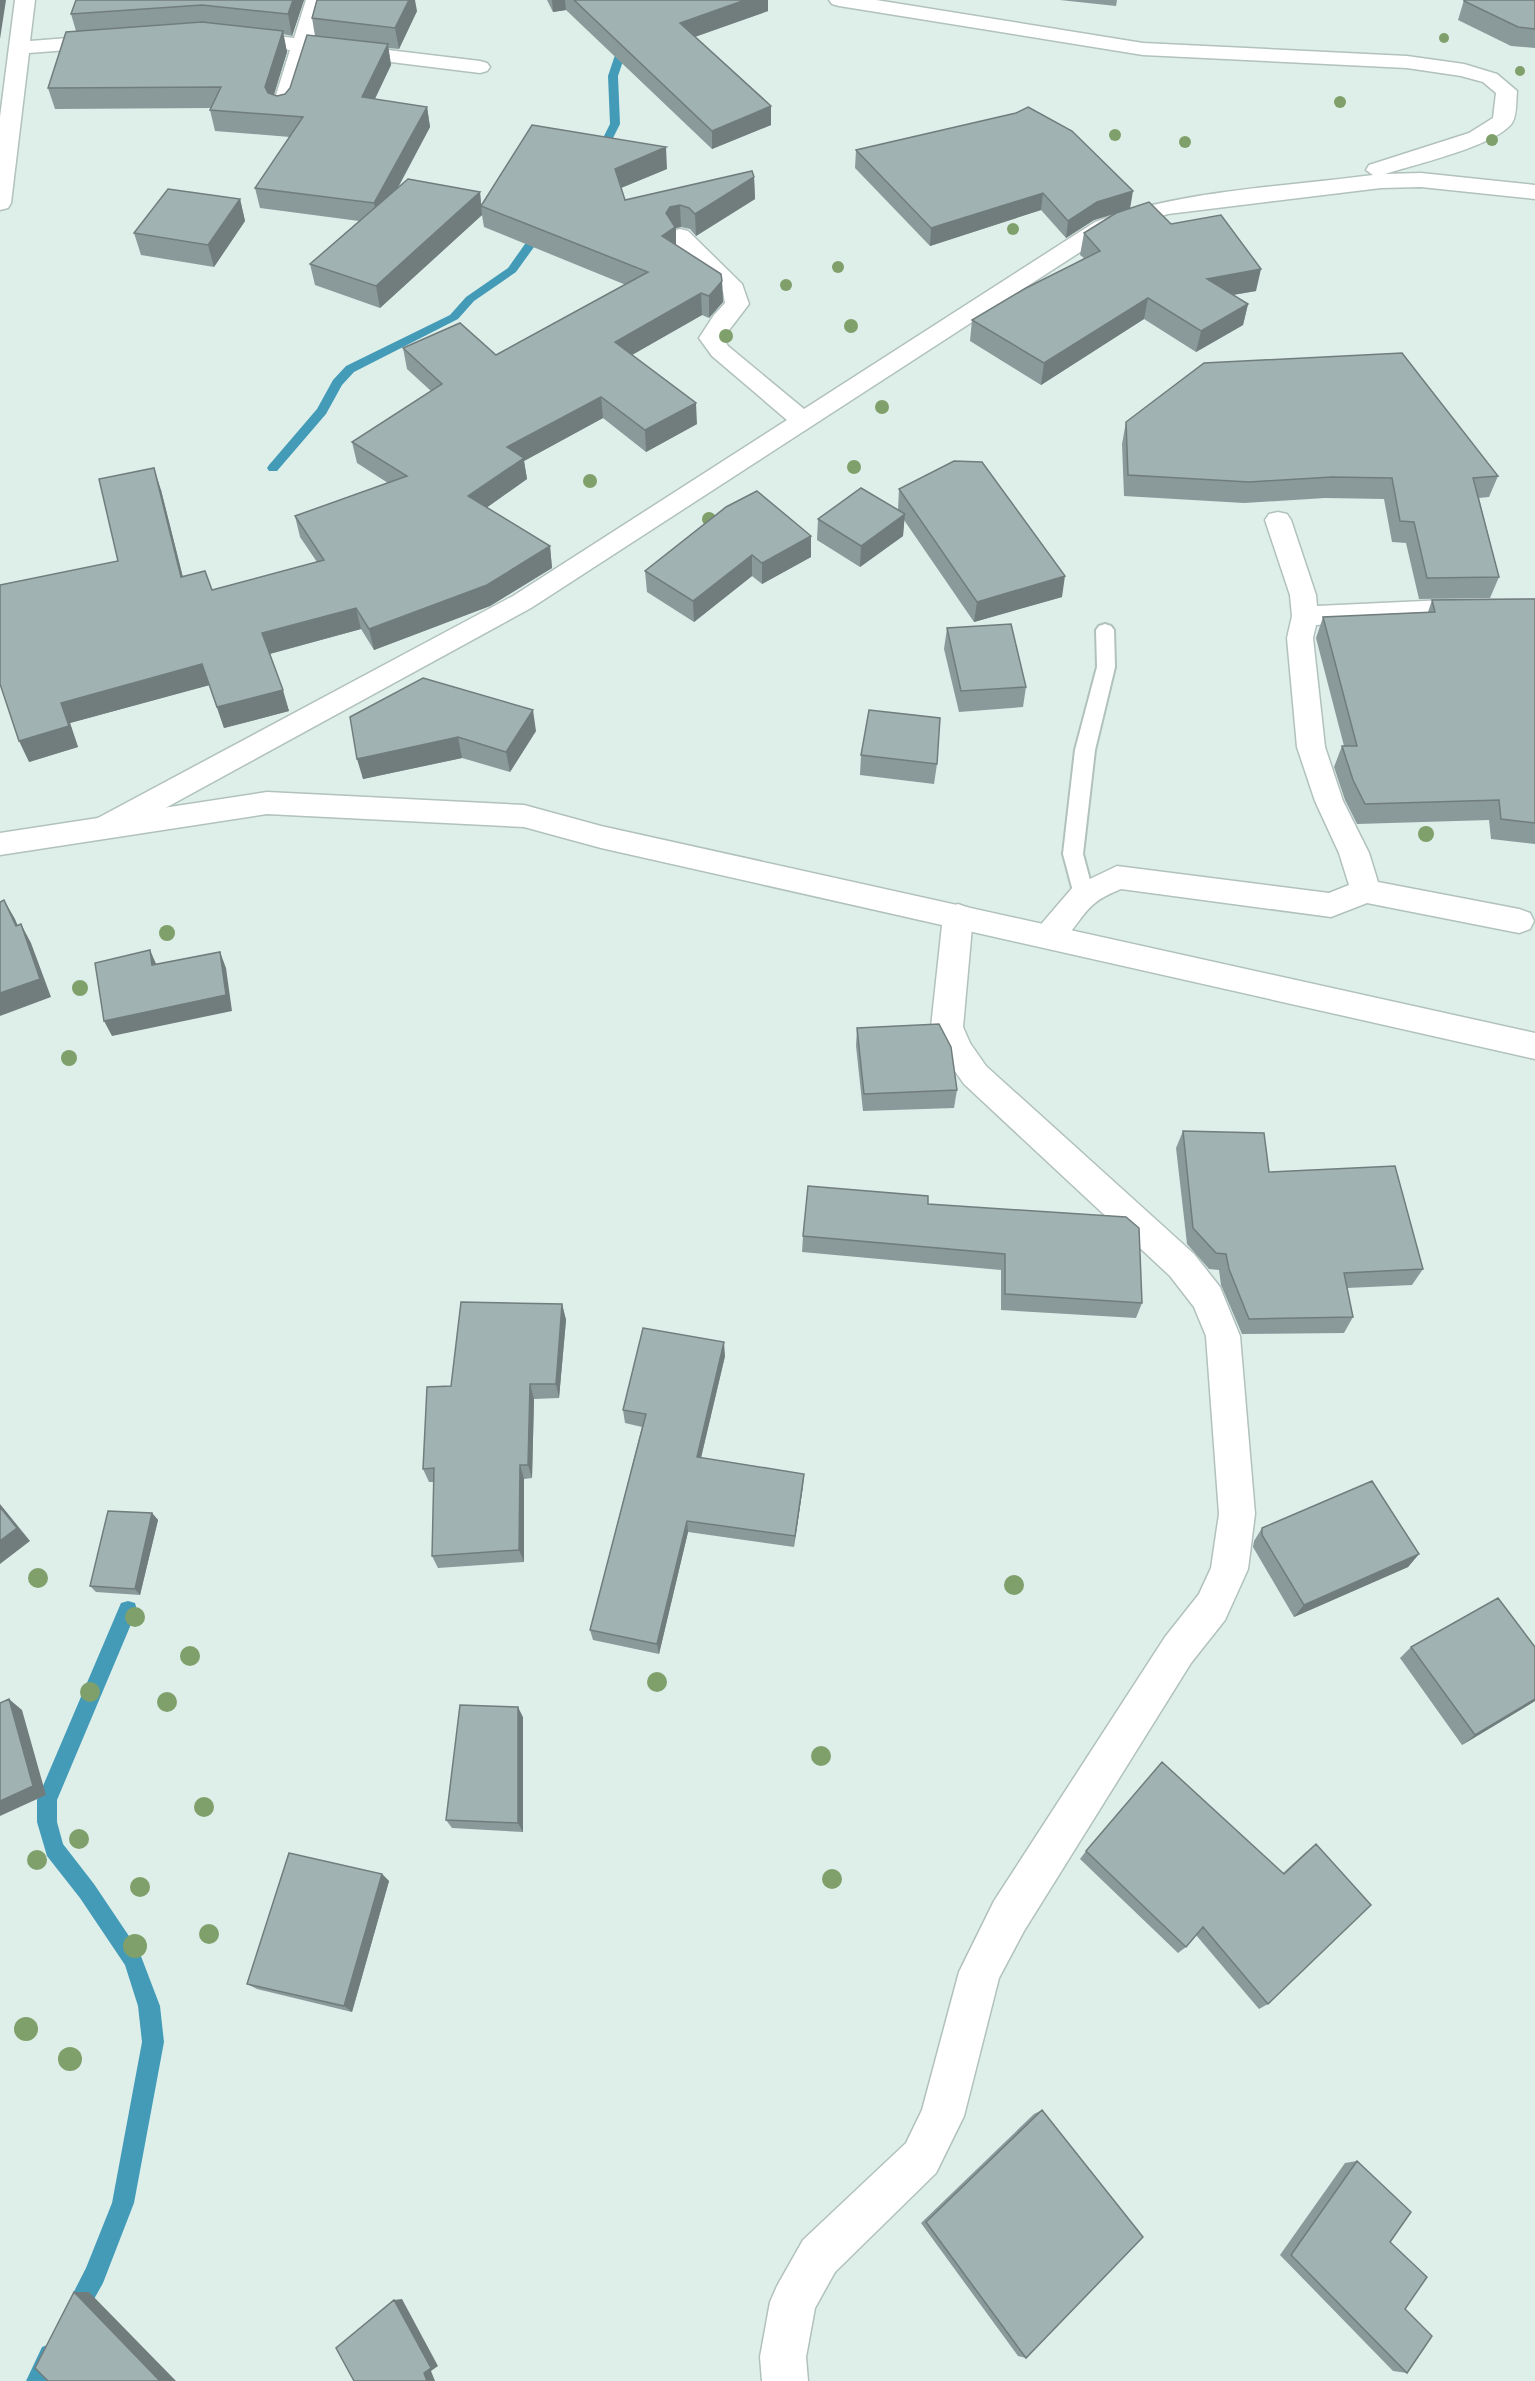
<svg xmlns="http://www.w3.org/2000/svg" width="1535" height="2381" font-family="'Nunito Sans',sans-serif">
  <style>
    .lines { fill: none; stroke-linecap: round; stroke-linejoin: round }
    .stream { fill: #449bb8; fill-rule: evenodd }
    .service-casing { stroke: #b1c1bd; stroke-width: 4 }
    .minor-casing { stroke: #b1c1bd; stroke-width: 3 }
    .primary-casing { stroke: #b1c1bd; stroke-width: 3 }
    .service { fill: #fff; fill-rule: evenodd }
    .minor { fill: #fff; fill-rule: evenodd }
    .primary { fill: #fff; fill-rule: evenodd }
    .tree { fill: #7fa06b }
    .wall { fill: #8a999a }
    .shaded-wall { fill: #717d7d }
    .building { fill: #a1b2b3; stroke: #717d7d; stroke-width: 1.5 }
  </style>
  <rect width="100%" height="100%" fill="#deefea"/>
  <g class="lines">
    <path class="stream" d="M607 0H617L629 32 628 46 618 76 620 124 603 158 598 161 593 158 610 124 608 76 618 46 619 32Z
      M541 226 547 229 516 272 474 301 458 319 354 372 342 385 326 414 277 471H269L267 468 269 465 317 409 333 380 346 366 450 315 466 297 508 268 537 227Z
      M128 1601 135 1603 137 1610 57 1800V1822L63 1844 94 1884 139 1951 160 2006 164 2042 134 2203 103 2283 83 2319 75 2322 67 2319 64 2311 86 2268 112 2203 142 2042 138 2006 125 1965 80 1898 47 1856 37 1822V1800L121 1603Z
      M50 2344 58 2347 61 2355 50 2381H26L42 2347Z"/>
    <defs>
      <path id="service" d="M1105 624 1111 626 1114 630 1115 667 1095 750 1083 854 1094 895 1091 901 1084 903 1077 901 1074 895 1063 854 1075 750 1097 667 1096 630 1099 626Z"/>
      <path id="minor" d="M15 0H35L30 41 107 35 114 37 117 41 114 45 107 47 29 53 11 203 8 208 0 210V117Z
        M306 0H326L313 41 480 61 487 63 490 67 487 71 480 73 310 52 292 108 289 112 282 114 275 112 272 108 290 50 242 44 235 42 232 38 235 34 242 32 294 38Z
        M829 0H876L1143 43 1407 56 1464 64 1497 74 1517 91C1516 100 1517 116 1512 123 1496 146 1413 165 1385 174L1421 173 1535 185V199L1421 187 1381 188 1168 214 1111 232 531 608 116 835 106 838 96 835 92 827 96 819 513 596 787 420 712 356 699 338 714 315 725 303 723 291 672 241 669 236 672 231 680 229 688 231 742 284 749 304 723 338 728 346 804 409 1095 222C1182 190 1281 187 1373 175L1366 170 1369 165 1469 133 1493 118 1496 93 1483 82 1461 76 1407 68 1143 55 839 6 832 4Z
        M1278 512 1287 514 1291 520 1316 595 1317 606 1445 600H1535V618H1445L1316 625 1313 638 1325 747 1343 801 1369 853 1378 882 1519 909 1530 913 1534 921 1530 929 1519 933 1367 903 1331 917 1121 889C1112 893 1102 897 1095 903 1075 918 1066 955 1037 945L1033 937 1037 929 1073 887 1117 866 1329 893 1349 885 1339 853 1315 801 1297 747 1287 638 1292 616 1290 595 1265 520 1269 514Z
        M958 904 969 908 973 916 963 1027 970 1043 986 1066 1194 1254 1220 1287 1240 1336 1255 1514 1248 1569 1225 1620 1191 1663 1024 1931 999 1978 964 2116 936 2173 835 2272 815 2308 806 2357 808 2381H762L760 2357 770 2302 777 2286 803 2240 906 2143 922 2110 959 1972 994 1901 1165 1637 1199 1594 1211 1568 1219 1514 1206 1336 1194 1307 1170 1276 964 1084 947 1060 931 1027 943 916 947 908Z"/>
      <path id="primary" d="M267 792 524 805 601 826 1535 1033V1059L601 848 524 827 267 814 0 855V833Z"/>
    </defs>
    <use href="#service" class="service-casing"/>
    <use href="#minor" class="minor-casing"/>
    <use href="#primary" class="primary-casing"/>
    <use href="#service" class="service"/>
    <use href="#minor" class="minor"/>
    <use href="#primary" class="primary"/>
  </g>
  <g class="tree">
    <circle cx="1444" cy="38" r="5"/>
    <circle cx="1520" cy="71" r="5"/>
    <circle cx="1340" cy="102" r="6"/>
    <circle cx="1115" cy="135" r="6"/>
    <circle cx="1492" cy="140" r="6"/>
    <circle cx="1185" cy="142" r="6"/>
    <circle cx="1013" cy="229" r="6"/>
    <circle cx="838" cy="267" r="6"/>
    <circle cx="786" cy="285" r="6"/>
    <circle cx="851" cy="326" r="7"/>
    <circle cx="726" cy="336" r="7"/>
    <circle cx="882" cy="407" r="7"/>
    <circle cx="854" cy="467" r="7"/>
    <circle cx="590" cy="481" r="7"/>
    <circle cx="709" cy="519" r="7"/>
    <circle cx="1426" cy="834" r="8"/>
    <circle cx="167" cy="933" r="8"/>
    <circle cx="80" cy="988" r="8"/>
    <circle cx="69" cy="1058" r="8"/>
    <circle cx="38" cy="1578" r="10"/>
    <circle cx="1014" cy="1585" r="10"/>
    <circle cx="135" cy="1617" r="10"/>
    <circle cx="190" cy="1656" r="10"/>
    <circle cx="657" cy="1682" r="10"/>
    <circle cx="90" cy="1692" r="10"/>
    <circle cx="167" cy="1702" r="10"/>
    <circle cx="821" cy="1756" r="10"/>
    <circle cx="204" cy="1807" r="10"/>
    <circle cx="79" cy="1839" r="10"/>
    <circle cx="37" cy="1860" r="10"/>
    <circle cx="832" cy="1879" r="10"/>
    <circle cx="140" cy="1887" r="10"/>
    <circle cx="209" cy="1934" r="10"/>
    <circle cx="135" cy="1946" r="12"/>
    <circle cx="26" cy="2029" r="12"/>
    <circle cx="70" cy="2059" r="12"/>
  </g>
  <path class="wall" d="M76 0H304L292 36 283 34 287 52 274 95 277 96 285 94 290 88 315 36 312 18 417 11 399 49 388 48 391 65 375 99 427 107 430 127 398 188 480 192 481 205 667 169 621 188 625 200 754 177 755 199 696 236 690 229 681 227 676 228V245L722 281 723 302 709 318 702 315 632 355 697 424 646 452 603 418 524 461 527 479 486 508 550 546 552 568 490 606 374 650 361 629 270 654 289 711 224 728 209 685 70 723 78 747 29 762 118 561 161 490 183 577 212 590 317 562 300 537 295 516 388 483 357 463 352 442 431 391 407 369 403 348 496 355 626 285 484 227 482 215 380 308 315 285 310 264 359 221 260 208 255 188 290 137 215 131 210 110 211 108 55 109 48 88 76 31 71 14Z
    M547 0H768V11L695 37 771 106V125L712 149 566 10 553 12Z
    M1060 0H1117L1116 6Z
    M1464 0H1535V48L1511 46 1458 20Z
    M856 150 1130 208 1171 224 1256 291 1233 295 1248 304 1243 325 1196 352 1144 319 1041 385 970 341 972 320 1084 258 1080 255 1084 233 1114 214 1094 220 1066 238 1041 210 930 246 855 168Z
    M240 199 245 221 214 267 141 255 134 233Z
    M1126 422 1498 476 1489 497 1479 498 1499 577 1490 598 1419 599 1406 543 1392 542 1384 499 1325 498 1244 503 1124 496 1122 444Z
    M899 489 1062 597 974 622 904 520 903 536 860 567 817 540 818 519 898 510Z
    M726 507 811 557 762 584 752 576 694 622 647 592 645 571Z
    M1535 599V844L1491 839 1489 820 1357 824 1345 800 1334 767 1342 746H1344L1316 638 1323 617 1428 612 1432 600Z
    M947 628 1026 687 1023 707 959 712 944 649Z
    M350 717 536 731 510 772 462 758 363 779Z
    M861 755 937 764 934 784 860 775Z
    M857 1028 957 1090 954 1108 863 1111 856 1046Z
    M1183 1131 1269 1172 1423 1269 1412 1285 1347 1288 1353 1317 1344 1333 1242 1334 1221 1285 1219 1270 1209 1269 1187 1244 1176 1148Z
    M928 1204 1142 1303 1136 1318 1001 1310V1270L802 1252 803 1236Z
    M562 1304 566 1320 559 1398 534 1399 532 1478 524 1479V1562L438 1568 432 1556 434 1482H429L423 1469 451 1386Z
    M725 1356 701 1458 803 1486 794 1547 688 1532 659 1654 593 1640 590 1630 642 1427 625 1423 623 1410Z
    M152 1513 158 1520 140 1595 96 1592 90 1586Z
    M1262 1528 1419 1554 1408 1567 1294 1617 1253 1547 1254 1541Z
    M1411 1647H1535V1701L1462 1745 1400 1658Z
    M523 1717V1832L452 1828 446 1820Z
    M1316 1844 1268 2004 1259 2009 1196 1935 1186 1947 1178 1953 1080 1859 1086 1851 1283 1873 1306 1852Z
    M382 1874 389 1881 352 2012 257 1989 247 1984Z
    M1042 2110 1026 2358 1018 2356 921 2223 1034 2114Z
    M1357 2161 1390 2242 1405 2309 1407 2373 1393 2371 1280 2255 1345 2163Z"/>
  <path class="shaded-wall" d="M0 0H6L0 39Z
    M293 0H304L292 36 288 14Z
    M409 0H415L417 11 399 49 395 28Z
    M552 0H565L566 10 553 12Z
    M745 0H768V11L680 42V23Z
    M283 31 287 52 270 107 265 87Z
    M388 44 391 65 366 117 362 97Z
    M771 106V125L712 149V131Z
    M427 107 430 127 378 224 374 203Z
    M666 147 667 169 616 190 615 169Z
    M754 177 755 199 696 236 695 214Z
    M1133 191 1130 209 1094 220 1066 238 1068 221 1097 202Z
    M480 192 482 215 380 308 376 286Z
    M1043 193 1041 210 930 246 931 228Z
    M240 199 245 221 214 267 208 245Z
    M680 205 681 227 676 228V249L662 236 666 213 670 207Z
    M1261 269 1256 291 1202 300 1207 279Z
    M722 281 723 302 709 318V296Z
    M701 293 702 315 616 364 615 342Z
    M1148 298 1144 319 1041 385 1044 363Z
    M1248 304 1243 325 1196 352 1201 331Z
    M601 397 603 418 524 461 527 479 472 518 468 496 507 447Z
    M696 403 697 424 646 452 645 430Z
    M154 468 161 490 188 598 181 577Z
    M905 514 903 536 860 567 861 546Z
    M811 536V557L762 584V563Z
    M550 546 552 568 490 606 374 650 369 629Z
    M752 555V576L694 622 693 601Z
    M1065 576 1062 597 974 622 977 602Z
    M356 608 361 629 269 654 262 633Z
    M202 664 210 685 70 723 78 747 29 762 19 741 61 703Z
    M283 690 289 711 224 728 217 707Z
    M533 710 536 731 510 772 506 752Z
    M458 737 462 758 363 779 357 759Z
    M4 900 15 919 26 945 16 926Z
    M21 924 31 943 51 997 0 1016V993Z
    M150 950 157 966 152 965Z
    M220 952 226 968 232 1011 112 1036 104 1021Z
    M562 1304 566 1320 559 1398 556 1384Z
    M724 1342 725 1356 698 1470 697 1457Z
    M530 1384 534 1399 532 1478 528 1465Z
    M520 1465 524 1479V1562L519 1550Z
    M804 1474 803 1486 794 1547 795 1536Z
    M0 1504 30 1541 0 1564Z
    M152 1513 158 1520 140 1595 135 1589Z
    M687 1521 688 1532 659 1654 657 1644Z
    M1419 1554 1408 1567 1294 1617 1304 1605Z
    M9 1699 22 1710 46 1795 0 1816V1801Z
    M1535 1699V1701L1462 1745 1475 1735Z
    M518 1707 523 1717V1832L518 1823Z
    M382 1874 389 1881 352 2012 344 2006Z
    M74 2292H89L176 2381H160Z
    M402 2299 438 2366 431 2371 435 2381H427L394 2300Z"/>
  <path class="building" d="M76 0H293L288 14 202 5 71 14Z
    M317 0H409L395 28 312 18Z
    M574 0H745L680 23 771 106 712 131Z
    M1464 0H1535V29L1518 27 1464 1Z
    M202 22 283 31 265 87 268 93 277 96 285 94 290 88 307 35 388 44 362 97 427 107 374 203 255 188 303 117 210 110 221 87 48 88 66 32Z
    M1028 107 1072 131 1133 191 1097 202 1068 221 1043 193 931 228 856 150 1016 113Z
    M532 125 666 147 615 169 625 200 752 171 754 177 695 214 689 208 680 205 670 207 666 213 675 227 662 236 721 274 722 281 709 296 701 293 615 342 696 403 645 430 601 397 507 447 524 458 468 496 550 546 487 585 369 629 356 608 262 633 283 690 217 707 202 664 61 703 69 726 19 741 0 684V585L118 561 99 479 154 468 181 577 205 571 212 590 324 560 295 516 407 476 352 442 442 384 403 348 460 323 496 355 648 272 481 206Z
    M408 179 480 192 376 286 310 264Z
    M168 189 240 199 208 245 134 233Z
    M1149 202 1171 224 1221 215 1261 269 1207 279 1248 304 1201 331 1148 298 1044 363 972 320 1026 288 1100 251 1084 233 1116 213Z
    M1402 353 1498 476 1473 478 1499 577 1427 578 1414 522 1400 521 1392 478 1332 477 1249 482 1128 475 1126 422 1204 363Z
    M954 461 982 462 1065 576 977 602 899 489Z
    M861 488 905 514 861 546 818 519Z
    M757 491 811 536 762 563 752 555 693 601 645 571 726 507Z
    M1535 599V823L1501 819 1499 800 1365 804 1353 780 1342 746H1357L1323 617 1435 612 1432 600Z
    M1011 624 1026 687 961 691 947 628Z
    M423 678 533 710 506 752 458 737 357 759 350 717Z
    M869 710 940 718 937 764 861 755Z
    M4 900 16 926 21 924 40 979 0 993V902Z
    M150 950 152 965 220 952 226 995 104 1021 95 963Z
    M939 1024 951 1047 957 1090 864 1094 857 1028Z
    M1183 1131 1264 1133 1269 1172 1395 1166 1423 1269 1344 1273 1353 1317 1249 1319 1229 1269 1226 1254 1216 1253 1193 1228Z
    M808 1186 928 1196V1204L1126 1217 1139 1228 1142 1303 1005 1294V1254L803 1236Z
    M461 1302 562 1304 556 1384H530L528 1465H520L519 1550 432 1556 434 1468 423 1469 427 1387 451 1386Z
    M643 1328 724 1342 697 1457 804 1474 795 1536 687 1521 657 1644 590 1630 646 1414 623 1410Z
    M1372 1481 1419 1554 1304 1605 1262 1535V1528Z
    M0 1507 17 1528 0 1541Z
    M108 1511 152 1513 135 1589 90 1586Z
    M1498 1598 1535 1647V1699L1475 1735 1411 1647Z
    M9 1699 33 1786 0 1801V1703Z
    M460 1705 518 1707V1823L446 1820Z
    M1162 1762 1284 1874 1316 1844 1371 1905 1268 2004 1203 1927 1186 1947 1086 1851Z
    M289 1853 382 1874 344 2006 247 1984Z
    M1042 2110 1143 2237 1026 2358 926 2222Z
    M1357 2161 1411 2212 1390 2242 1427 2277 1405 2309 1432 2336 1407 2373 1291 2255Z
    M74 2292 160 2381H48L35 2368Z
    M394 2300 431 2368 424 2373 427 2381H354L336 2348Z"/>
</svg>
